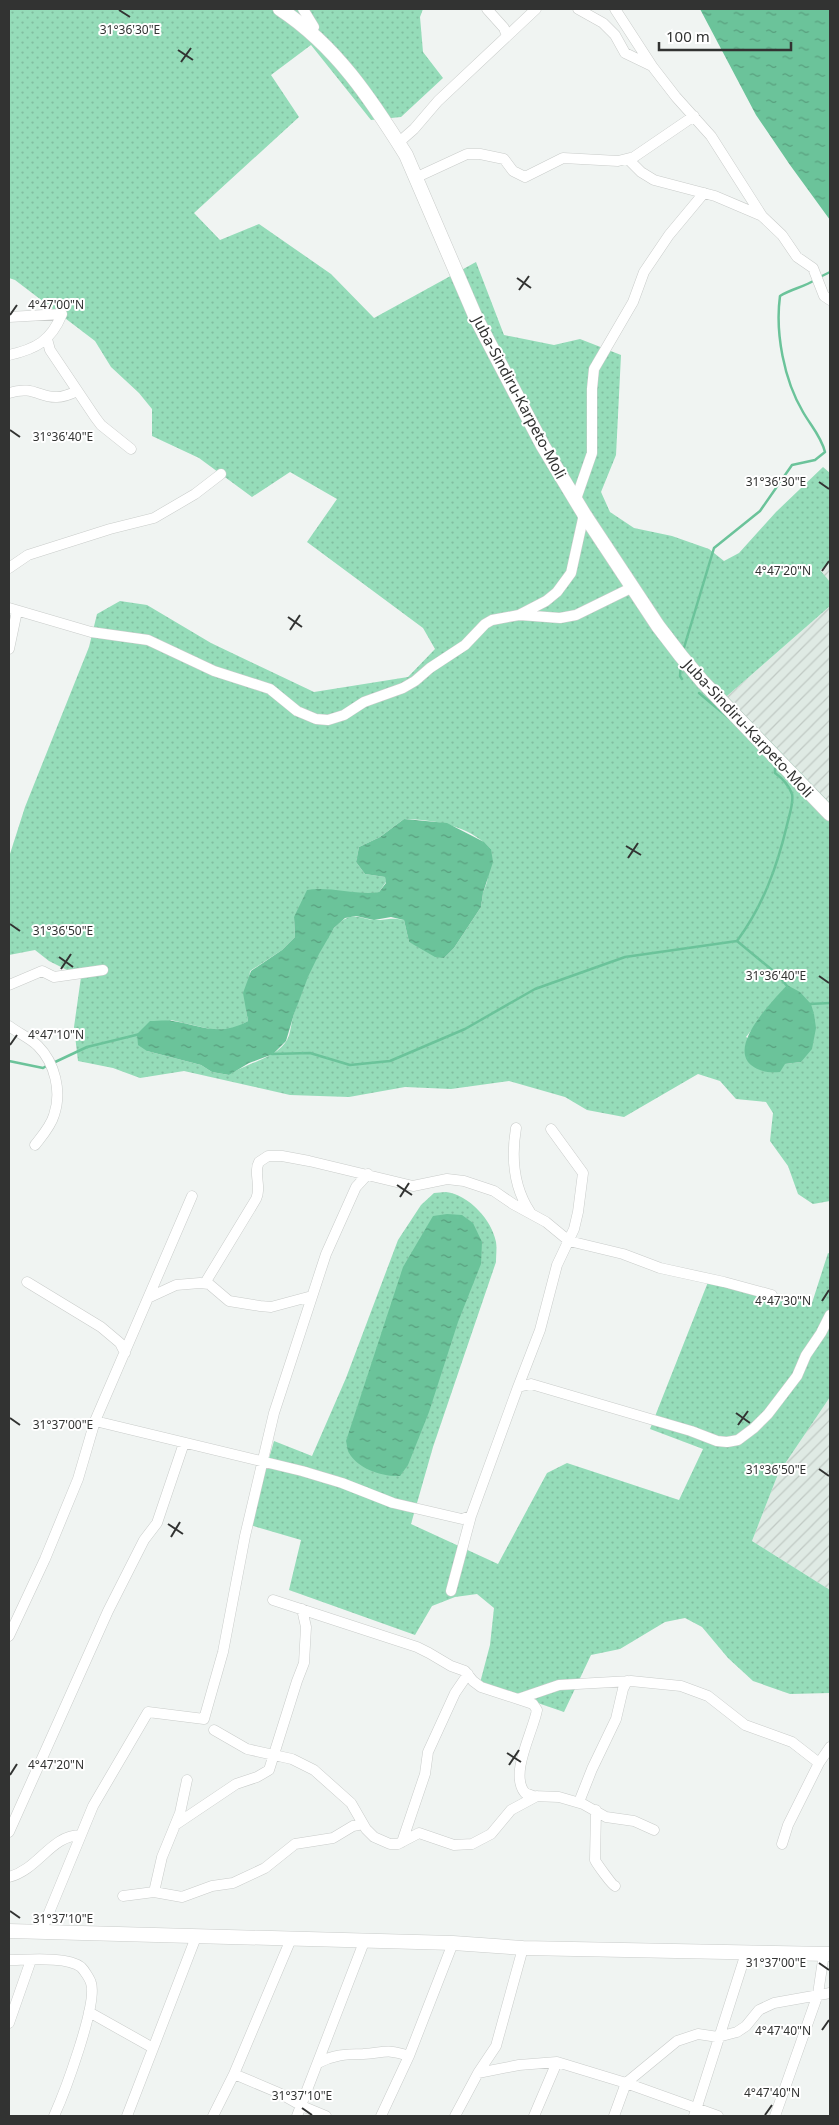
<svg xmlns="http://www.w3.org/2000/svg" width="839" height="2125" font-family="'Noto Sans',sans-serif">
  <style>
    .industrial { fill: url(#industrial-furrows) }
    .grass { fill: url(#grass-dots); fill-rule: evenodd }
    .water { fill: url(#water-ripples) }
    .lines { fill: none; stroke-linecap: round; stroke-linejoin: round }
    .stream { stroke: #6bc39a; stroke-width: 2.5 }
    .minor-casing { stroke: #c9ccca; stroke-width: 11 }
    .secondary-casing { stroke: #c9ccca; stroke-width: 15 }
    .minor { stroke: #fff; stroke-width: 10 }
    .secondary { stroke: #fff; stroke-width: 14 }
    .ticks { fill: none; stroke: #323332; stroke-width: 2 }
    .labels { text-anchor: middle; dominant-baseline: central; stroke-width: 4; stroke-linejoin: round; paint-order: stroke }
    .street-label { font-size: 15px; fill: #323332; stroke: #fff }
    .ticks-label { font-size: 12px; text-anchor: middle; fill: #323332; stroke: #fff; stroke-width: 4; stroke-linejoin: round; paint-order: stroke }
  </style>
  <defs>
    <pattern id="industrial-furrows" width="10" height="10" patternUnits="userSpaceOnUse" patternTransform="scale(1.25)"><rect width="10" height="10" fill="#dfeae4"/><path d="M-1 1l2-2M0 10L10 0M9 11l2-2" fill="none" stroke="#c0c9c4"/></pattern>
    <pattern id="grass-dots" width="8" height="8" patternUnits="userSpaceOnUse" patternTransform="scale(1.25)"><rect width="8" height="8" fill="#95dcb9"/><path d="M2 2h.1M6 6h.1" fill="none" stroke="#81bda0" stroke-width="1.8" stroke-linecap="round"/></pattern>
    <pattern id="water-ripples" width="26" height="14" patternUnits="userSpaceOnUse" patternTransform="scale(1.25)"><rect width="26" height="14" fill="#6bc39a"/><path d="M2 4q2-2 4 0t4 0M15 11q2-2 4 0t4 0" fill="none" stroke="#599f7e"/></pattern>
  </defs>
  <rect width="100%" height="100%" fill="#f0f4f2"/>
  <path class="industrial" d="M830 563V582L819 570Z
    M830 606V803L727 696Z
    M830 1397V1590L752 1541 778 1474Z"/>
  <path class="grass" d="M9 9H423L420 17 423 52 443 78 401 117 371 120 311 45 271 75 299 117 194 213 220 240 259 224 331 274 374 318 476 262 504 335 554 345 580 339 621 355 616 455 601 492 610 512 634 528 672 536 709 549 724 561 739 553 776 512 823 467 830 473V563L820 570 830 582V606L727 696 830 803V1201L813 1204 798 1194 788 1166 770 1141 773 1113 766 1102 736 1099 720 1081 698 1074 624 1117 587 1110 565 1097 509 1081 451 1089 405 1087 349 1097 290 1095 184 1071 140 1078 113 1068 78 1061 74 1027 81 977 49 961 35 950 9 955V857L25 807 89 647 97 614 120 601 147 605 211 643 314 692 408 677 435 649 423 628 307 542 337 499 290 472 252 497 199 458 152 436V409L139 393 111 367 95 341 15 280 9 278ZM404 819C436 820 468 825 491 849L487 882 483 893 481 907 454 948 444 958 409 942 404 920C389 917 388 920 375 920 364 920 356 913 345 919 324 929 301 992 294 1014 291 1022 291 1033 287 1040 277 1058 246 1063 229 1075L212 1072 201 1065 147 1051 171 1020 214 1030 235 1029 248 1021 246 1009 250 971 282 950 295 937 294 917 379 892 386 882 385 877 365 874 356 862 359 847 380 837ZM787 985 814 1014 801 1062 785 1064 746 1037Z
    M446 1192C469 1195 492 1220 496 1242 497 1248 496 1256 496 1262L433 1447 411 1524 498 1564 547 1473 567 1463 679 1500 703 1449 650 1429 710 1277 812 1303 828 1253 830 1254V1397L778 1474 752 1541 830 1590V1693L790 1694 753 1681 728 1658 702 1627 685 1618 665 1622 620 1649 591 1655 564 1712 480 1683 490 1645 494 1608 477 1594 455 1597 432 1606 415 1635 289 1590 301 1540 250 1525 274 1441 312 1456 346 1378 398 1240 421 1205 434 1193Z"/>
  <path class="water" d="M700 9H830V220L790 165 756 115Z
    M404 819 447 823 484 842 491 849 493 862 483 893 481 907 454 948 444 958 435 957 409 942 404 920 391 917 374 920 356 916 345 918 334 928 319 954 308 977 294 1014 286 1041 273 1054 249 1063 229 1075 212 1072 201 1065 147 1051 138 1045 137 1034 150 1021C157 1021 166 1020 173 1021 203 1026 219 1037 248 1021L243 993 251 971 282 950 295 937 294 917 307 890C330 886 359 896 379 892L386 883 385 877 365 874 356 862 359 847 380 837Z
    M787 985 800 992 811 1004 814 1014 816 1028 812 1049 801 1062 785 1064 780 1072C769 1073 760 1072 751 1065 728 1045 773 1001 787 985Z
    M447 1214 462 1215 473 1223 482 1242 481 1264 458 1322 429 1412 408 1465 400 1476C383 1477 358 1469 349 1453 347 1450 347 1444 346 1441L403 1267 433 1216Z"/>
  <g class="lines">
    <path class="stream" d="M820 277 830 272
      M683 651 714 548 760 511 792 465 815 460 825 452C821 436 811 426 803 412 784 380 775 333 780 296 791 289 804 287 815 280
      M681 664 680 676 682 679
      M699 693 730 719
      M737 941 777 974 787 986
      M809 1004 830 1003
      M272 1054 310 1053 350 1065 390 1061 465 1029 535 989 625 957 737 941C763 906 777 867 787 825 789 816 794 802 792 794 789 786 782 778 775 773V765
      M9 1061 43 1068 48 1065
      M53 1063 87 1047 140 1034"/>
    <defs>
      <path id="minor" d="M303 9 314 27
        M487 9 504 28 507 36
        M578 9 603 23 615 35 625 53 652 66
        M615 9 652 66 676 97 711 136 762 216 782 235 797 257 813 268 824 296 830 300
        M398 143 414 129 438 101 536 9
        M628 159 641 172 654 180 715 196 762 216
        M415 178 467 154H480L504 159 513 171 525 177 563 158 618 161 634 157 694 116
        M9 317 62 314C51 341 36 349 9 355
        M47 339 50 350 95 417 101 425 131 449
        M9 393C34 385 39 398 57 397 64 397 71 394 77 391
        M576 499 592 453V389L594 369 633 302 644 272 669 235 704 193
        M9 568 28 555 110 529 154 518 195 494 221 474
        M9 608 91 632 148 640 214 671 270 689 297 711 316 719 328 720 344 715 364 702 403 688 415 681 430 668 465 645 485 624 492 620 519 615 546 601 557 592 571 573 584 514
        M520 615 560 618 576 615 633 587
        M9 649 17 611
        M9 985 42 971 54 977 103 970
        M9 1026C18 1033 30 1038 38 1046 55 1063 62 1092 54 1115 51 1126 42 1136 35 1145
        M516 1128C511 1158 513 1186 530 1212
        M27 1282 101 1327 120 1343 125 1353
        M205 1283 256 1199C262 1187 253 1173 259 1162L268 1156H282L309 1161 413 1186 447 1179 464 1181 494 1191 513 1204 546 1222 569 1241 623 1254 660 1268 724 1282 772 1295
        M150 1297 176 1285 200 1283 209 1284 229 1301 260 1306 271 1307 312 1296
        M518 1387 540 1330 557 1265 574 1229 578 1212 583 1173 551 1129
        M95 1421 302 1471 342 1483 393 1503 462 1519 471 1516 518 1387 531 1384 691 1431 717 1441 727 1442 738 1440 754 1428 768 1414 797 1376 806 1355 821 1333 830 1315
        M451 1591 471 1516
        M273 1600 417 1647 429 1653 451 1666 465 1671 473 1681 481 1687 533 1704 537 1710C533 1732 509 1774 525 1793L533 1796 559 1797 583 1804 606 1817 634 1821 654 1830
        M9 1636 45 1559 78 1479 95 1421 192 1196
        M518 1699 559 1685 631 1681 681 1686 708 1696 745 1725 792 1742 819 1763
        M214 1730 247 1749 292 1759 314 1770 351 1803 366 1829 374 1837 390 1844H398L419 1833 454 1845 472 1844 491 1834 511 1810 537 1796
        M579 1802 592 1769 616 1719 623 1689 627 1681
        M596 1810 595 1860C597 1864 612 1885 615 1886
        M175 1825 236 1784 257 1777 269 1770 297 1681 304 1663 306 1627 302 1609
        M9 1832 108 1611 144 1540 157 1523 184 1443
        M402 1842 425 1774 428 1752 455 1693 468 1674
        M782 1844 788 1825 819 1763 830 1747
        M9 1877C39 1869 51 1835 81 1835
        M154 1892 162 1857 180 1813 187 1780
        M123 1896 154 1892 182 1897 212 1886 233 1883 265 1868 295 1844 333 1838 353 1826 363 1824
        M41 1932 93 1806 148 1712 204 1719 223 1652 245 1536 274 1413 326 1254 356 1187 368 1174
        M9 1960C26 1960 67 1956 81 1967 84 1970 90 1979 91 1983 98 2004 64 2094 54 2116
        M89 2012 153 2048
        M9 2023 31 1960
        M318 2063C333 2055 345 2054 363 2054 384 2053 386 2048 409 2056
        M478 2073 519 2065 557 2062 626 2083 718 2116
        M234 2074 279 2093 302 2106 326 2116
        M127 2116 196 1937
        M213 2116 234 2074 291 1939
        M297 2116 364 1942
        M381 2116 409 2056 453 1943
        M455 2116 478 2073 496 2046 523 1948
        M534 2116 557 2062
        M614 2116 626 2083 677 2041 698 2034 718 2037 737 2032 746 2026 759 2010 774 2003 830 1993
        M694 2116 746 1953
        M775 2116 818 1994 824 1953"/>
      <path id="secondary" d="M280 9C336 46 371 99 406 155L476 318 543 446 584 514 658 626 681 656 702 681 830 814
        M9 1931 453 1943 523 1948 830 1954"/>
    </defs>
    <use href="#minor" class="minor-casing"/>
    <use href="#secondary" class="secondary-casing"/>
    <use href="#minor" class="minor"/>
    <use href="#secondary" class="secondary"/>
  </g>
  <path class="ticks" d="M119 10 130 17M178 50 193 60M181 62 191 48M517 278 531 288M519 290 529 276M10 315 17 305M10 430 20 437M819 482 829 489M822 571 829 561M288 617 302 627M290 630 300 615M626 846 641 855M628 858 638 843M10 924 20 931M59 957 73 967M61 969 71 954M819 976 829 983M10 1045 17 1035M397 1185 412 1195M400 1197 409 1183M822 1301 829 1290M736 1413 750 1423M10 1418 20 1425M738 1425 748 1411M819 1469 829 1476M168 1524 183 1534M171 1537 180 1522M507 1753 521 1762M509 1765 519 1750M10 1775 17 1764M10 1911 20 1918M819 1963 829 1970M822 2030 829 2020M302 2108 312 2115M765 2115 772 2105"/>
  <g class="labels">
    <g class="street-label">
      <text transform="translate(520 397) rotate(62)">Juba-Sindiru-Karpeto-Moli</text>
      <text transform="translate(749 728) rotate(47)">Juba-Sindiru-Karpeto-Moli</text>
    </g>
  </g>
  <g class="ticks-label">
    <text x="130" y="34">31°36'30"E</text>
    <text x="56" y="309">4°47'00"N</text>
    <text x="63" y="441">31°36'40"E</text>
    <text x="776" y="486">31°36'30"E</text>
    <text x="783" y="575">4°47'20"N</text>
    <text x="63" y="935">31°36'50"E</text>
    <text x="776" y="980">31°36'40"E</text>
    <text x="56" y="1039">4°47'10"N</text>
    <text x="783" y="1305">4°47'30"N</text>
    <text x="63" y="1429">31°37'00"E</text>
    <text x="776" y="1474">31°36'50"E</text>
    <text x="56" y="1769">4°47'20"N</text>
    <text x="63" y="1923">31°37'10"E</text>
    <text x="776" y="1967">31°37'00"E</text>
    <text x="783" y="2035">4°47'40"N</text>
    <text x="772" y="2097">4°47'40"N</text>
    <text x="302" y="2100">31°37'10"E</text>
  </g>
  <rect width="839" height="2125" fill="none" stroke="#323332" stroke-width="20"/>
  <path d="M659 42v8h132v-8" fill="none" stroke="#323332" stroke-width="2.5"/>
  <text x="666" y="42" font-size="15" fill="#323332" stroke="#ffffff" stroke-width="4" paint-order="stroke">100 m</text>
</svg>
